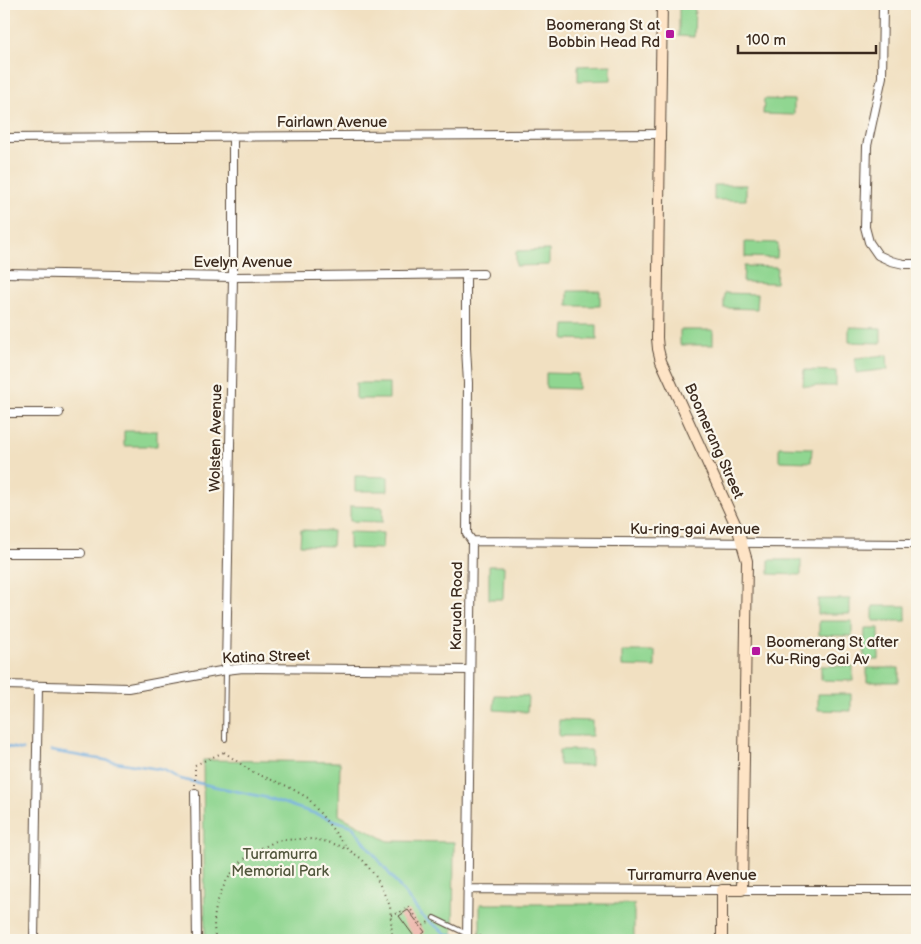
<svg xmlns="http://www.w3.org/2000/svg" width="921" height="944" font-family="'Balsamiq Sans',sans-serif">
  <style>
    .green { fill: #90d691; stroke: #668058 }
    .lines { fill: none; stroke-linecap: round; stroke-linejoin: round }
    .stream { stroke: #6dabdf; stroke-width: 2.5 }
    .building { fill: #e9a79c }
    .lane-casing { stroke: #564536; stroke-width: 6 }
    .street-casing { stroke: #564536; stroke-width: 10 }
    .secondary-casing { stroke: #564536; stroke-width: 12 }
    .path { stroke: #564536; stroke-width: 2; stroke-dasharray: 1 4; stroke-linecap: butt }
    .lane { stroke: #fff; stroke-width: 4 }
    .street { stroke: #fff; stroke-width: 8 }
    .secondary { stroke: #fee4c6; stroke-width: 10 }
    .poi-dot { fill: #b5179e; stroke: #fbf7ec; stroke-width: 2 }
    .labels { text-anchor: middle; dominant-baseline: central; stroke-width: 4.5; stroke-linejoin: round; paint-order: stroke }
    .poi-label { font-size: 15px; fill: #3b2a1e; stroke: #fbf7ec; text-anchor: end }
    .street-label { font-size: 15px; fill: #3b2a1e; stroke: #fbf7ec }
    .park-label { font-size: 15px; fill: #50553b; stroke: #fbf7ec }
  </style>
  <rect width="100%" height="100%" fill="#fbf7ec"/>
  <filter id="ink" filterUnits="userSpaceOnUse"><feTurbulence type="fractalNoise" baseFrequency=".02" numOctaves="2"/><feDisplacementMap in="SourceGraphic" scale="10" xChannelSelector="R" yChannelSelector="G"/><feConvolveMatrix kernelMatrix="1 2 1 2 8 2 1 2 1" color-interpolation-filters="sRGB"/></filter>
  <filter id="wash" filterUnits="userSpaceOnUse"><feTurbulence type="fractalNoise" baseFrequency=".0096" numOctaves="4" result="noise"/><feDisplacementMap in="SourceGraphic" scale="20" xChannelSelector="R" yChannelSelector="G"/><feGaussianBlur stdDeviation="1.12" result="paint"/><feColorMatrix in="noise" values="0 0 0 0 0 0 0 0 0 0 0 0 0 0 0 0 0 1.4 0 .05"/><feComposite in="paint" operator="in"/></filter>
  <g filter="url(#wash)">
    <rect width="100%" height="100%" fill="#f1e0c1"/>
    <path class="green" d="M679 4H695L694 37 679 36Z
      M611 65V80L578 81V66Z
      M764 99 794 100V115L763 114Z
      M714 185H746V200H714Z
      M745 242 778 243 777 258 745 257Z
      M549 250V265L516 266V251Z
      M744 266 777 267 776 283 743 282Z
      M568 291H600V306H568Z
      M724 293 758 294 757 309 724 308Z
      M565 325H597V340L564 339Z
      M849 327 881 328V343L849 342Z
      M680 330H713V345H680Z
      M887 355 888 369 856 373 855 358Z
      M804 370 836 371V386H803Z
      M546 373 578 374V389L546 388Z
      M356 383H389V399H356Z
      M124 431H157V446H124Z
      M779 447 812 448 811 462 779 461Z
      M355 476 388 477V491H355Z
      M350 506 383 507V522L350 521Z
      M301 530 333 531 332 546 300 545Z
      M349 532 383 533 382 549 349 548Z
      M769 560H801V575L769 574Z
      M489 566H504L503 599H489Z
      M818 599H850V614H818Z
      M873 606H906V621H873Z
      M819 621H852V636L819 635Z
      M865 628H879V660H864Z
      M622 651H655V667L622 666Z
      M821 666H853V681L821 680Z
      M867 668H899V682H867Z
      M818 694H851V711L818 710Z
      M495 695 528 696 527 712 494 710Z
      M559 720 592 721V736H559Z
      M559 750H591V766L559 765Z
      M203 760 340 762 339 815 388 841 454 842 453 940H205Z
      M480 904H634V940H480Z"/>
    <g class="lines">
      <path class="stream" d="M4 746 23 750
        M51 751 164 770 180 779 268 798 352 826 423 917 448 935 455 936"/>
    </g>
    <g id="blocks">
      <path class="building" d="M408 910 425 932 416 939 399 916Z"/>
    </g>
  </g>
  <g filter="url(#ink)">
    <use href="#blocks" fill-opacity="0" stroke="#564536" stroke-width="1"/>
    <g class="lines">
      <defs>
        <path id="lane" d="M225 739 226 670
          M434 918 467 934"/>
        <path id="street" d="M883 4 882 77 867 146 865 227 869 242 878 255 891 261 904 264H917
          M4 138 661 134
          M4 273 233 277 483 274
          M466 274V348L468 383 467 534 472 541 467 940
          M4 413H59
          M472 541 917 544
          M4 553H81
          M226 670 233 277V136
          M4 685 129 688 226 670 243 668 470 670
          M195 793 197 940
          M467 889 722 890
          M742 890H917
          M34 940 38 686"/>
        <path id="secondary" d="M662 4 657 338 658 349 661 361 738 530 747 561 742 890H722V940"/>
      </defs>
      <use href="#lane" class="lane-casing"/>
      <use href="#street" class="street-casing"/>
      <use href="#secondary" class="secondary-casing"/>
      <path class="path" d="M224 752 252 772 287 786 308 798 349 850 362 859 376 877 390 906 392 934V940
        M195 785V765L224 752
        M391 915 399 913 408 906 423 926 430 921
        M475 935 484 937 486 940
        M216 940C208 909 226 871 252 853 256 850 261 848 266 846 269 845 273 842 276 841 280 840 284 840 287 840 309 837 327 840 347 849
        M517 940V939"/>
      <use href="#lane" class="lane"/>
      <use href="#street" class="street"/>
      <use href="#secondary" class="secondary"/>
    </g>
  </g>
  <g class="poi-dot">
    <rect x="665" y="29" width="10" height="10" rx="2.5"/>
    <rect x="751" y="646" width="10" height="10" rx="2.5"/>
  </g>
  <g class="labels">
    <g class="poi-label">
      <text x="660" y="25">Boomerang St at<tspan x="660" dy="17">Bobbin Head Rd</tspan></text>
      <text x="766" y="642" text-anchor="start">Boomerang St after<tspan x="766" dy="17">Ku-Ring-Gai Av</tspan></text>
    </g>
    <g class="street-label">
      <text x="332" y="122">Fairlawn Avenue</text>
      <text x="243" y="262">Evelyn Avenue</text>
      <text transform="translate(216 438) rotate(-89)">Wolsten Avenue</text>
      <text transform="translate(714 441) rotate(66)">Boomerang Street</text>
      <text x="695" y="529">Ku-ring-gai Avenue</text>
      <text transform="translate(457 606) rotate(-89)">Karuah Road</text>
      <text transform="translate(266 657) rotate(-2)">Katina Street</text>
      <text x="692" y="875">Turramurra Avenue</text>
    </g>
    <g class="park-label">
      <text x="280" y="854">Turramurra<tspan x="280" dy="17">Memorial Park</tspan></text>
    </g>
  </g>
  <rect width="921" height="944" fill="none" stroke="#fbf7ec" stroke-width="20"/>
  <path d="M738 45v8h138v-8" fill="none" stroke="#3b2a1e" stroke-width="2.5"/>
  <text x="746" y="45" font-size="15" fill="#3b2a1e" stroke="#fbf7ec" stroke-width="4" paint-order="stroke">100 m</text>
</svg>
